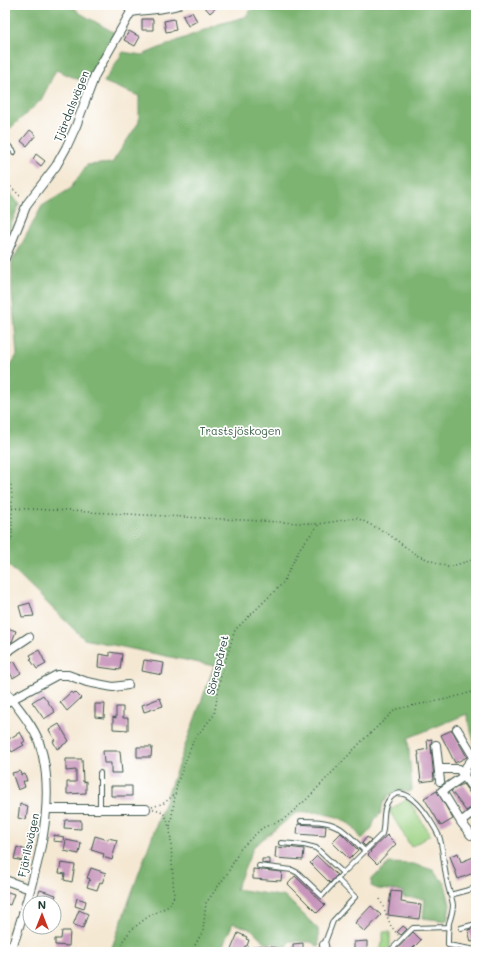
<svg xmlns="http://www.w3.org/2000/svg" width="481" height="957" font-family="Mali,sans-serif">
  <style>
    .green { fill: #9cd284; stroke: #5e885c }
    .forest { fill: #7db472; stroke: #4e7853 }
    .building { fill: #c896bc }
    .lines { fill: none; stroke-linecap: round; stroke-linejoin: round }
    .service-casing { stroke: #3f574c; stroke-width: 6 }
    .minor-casing { stroke: #3f574c; stroke-width: 10 }
    .path { stroke: #3f574c; stroke-width: 1.5; stroke-dasharray: 1 3; stroke-linecap: butt }
    .service { stroke: #fff; stroke-width: 4 }
    .minor { stroke: #fff; stroke-width: 8 }
    .labels { text-anchor: middle; dominant-baseline: central; stroke-width: 3.5; stroke-linejoin: round; paint-order: stroke }
    .street-label { font-size: 11px; fill: #1f3d34; stroke: #fff }
    .park-label { font-size: 11px; fill: #3e6248; stroke: #fff }
  </style>
  <rect width="100%" height="100%" fill="#fff"/>
  <filter id="ink" filterUnits="userSpaceOnUse"><feTurbulence type="fractalNoise" baseFrequency=".025" numOctaves="2"/><feDisplacementMap in="SourceGraphic" scale="8" xChannelSelector="R" yChannelSelector="G"/><feConvolveMatrix kernelMatrix="1 2 1 2 8 2 1 2 1" color-interpolation-filters="sRGB"/></filter>
  <filter id="wash" filterUnits="userSpaceOnUse"><feTurbulence type="fractalNoise" baseFrequency=".012" numOctaves="4" result="noise"/><feDisplacementMap in="SourceGraphic" scale="16" xChannelSelector="R" yChannelSelector="G"/><feGaussianBlur stdDeviation="0.9" result="paint"/><feColorMatrix in="noise" values="0 0 0 0 0 0 0 0 0 0 0 0 0 0 0 0 0 1.4 0 .05"/><feComposite in="paint" operator="in"/></filter>
  <g filter="url(#wash)">
    <rect width="100%" height="100%" fill="#f5e8d3"/>
    <path class="green" d="M408 799 430 835 411 847 389 810Z
      M383 932H390V948L387 952H380L382 943H383Z"/>
    <path class="forest" d="M5 5H73L78 12 115 33 87 83 56 70 41 100 5 133Z
      M255 5H476V751L467 714 408 738 412 790 408 792 401 791 389 795 383 803 381 813 375 819 372 828 362 839 351 825 337 817 316 812 296 813 254 846 236 889 286 897 318 929 319 947 311 942 289 941 286 952 280 944 266 943 252 930 233 923 220 952H108L111 950 214 666 84 639 5 562V374L17 355 12 292V262L42 206 70 189 87 165 112 163 139 122V96L104 82 123 52 142 55 219 24 245 17Z
      M5 186 19 204 5 241Z
      M389 863 413 864 433 870 445 884 450 905 447 921 423 918 425 899 403 897V891L378 889 371 886 372 879Z"/>
    <g id="blocks">
      <path class="building" d="M203 5H219L210 13Z
        M192 12 197 21 188 26 183 16Z
        M142 19H153V30H142Z
        M174 19 176 30 166 32 164 21Z
        M129 31 140 37 135 46 124 40Z
        M30 130 36 135 27 146 21 141Z
        M36 154 45 161 41 166 33 159Z
        M30 603 34 616 22 617 19 606Z
        M5 627 16 631 12 642 5 640Z
        M39 650 46 664 37 669 30 659 32 658 30 655Z
        M110 652 122 654 120 670 98 667 99 654 110 656Z
        M144 660 164 663 162 675 142 671Z
        M14 661 21 673 13 678 6 666Z
        M71 692 73 694 75 692 81 698 67 711 60 702Z
        M43 695 55 712 44 719 32 702Z
        M160 698 163 706 144 712 142 705Z
        M95 704H105L104 718 95 717Z
        M116 707H123V718H128V730L113 729V717L116 718Z
        M59 724 69 741 57 749 53 741 55 740 49 730Z
        M452 730 467 757 455 763 441 735Z
        M20 732 25 741 22 743 24 745 12 752 6 741Z
        M432 739 431 746 434 780 421 782 418 755H419L418 751 428 749 427 740Z
        M137 747H152L151 757H137Z
        M103 751H120L122 773H111V763H104Z
        M66 759H82L83 782 86 781V793L67 794V782H76V770L66 771Z
        M20 771 21 775 25 774 27 781H23L25 787 18 790 12 773Z
        M463 784 472 796 476 799V805L466 811 451 791Z
        M111 786H132V796H111Z
        M437 791 453 819 441 826 424 798Z
        M20 804 28 806 26 820 18 818Z
        M65 820H81V829L64 828Z
        M298 824 326 826 325 836 297 834Z
        M341 833 358 850 349 859 332 842Z
        M54 835 64 837 63 842 53 841Z
        M387 835 396 844 377 864 368 855 371 852 370 851Z
        M95 836 108 840V838L117 840 112 860 103 857 104 854 91 850Z
        M367 837 371 840 365 846 362 843Z
        M66 840 81 843 79 854 64 851Z
        M17 847 26 850 23 861 14 859Z
        M276 847 287 848V847L304 849 303 860 275 858Z
        M458 853 461 862 476 856V872L458 879 450 856Z
        M317 856 337 875 330 883 310 863Z
        M262 859H270V864L262 863Z
        M61 863 75 865 72 882 64 880 65 874 59 873Z
        M91 868 106 873 102 883 100 882 97 890 87 887 90 879 87 878Z
        M253 869 282 872 281 881 253 879Z
        M295 876 325 905 317 913 288 884Z
        M40 890 56 895 53 903H42L43 900 37 898Z
        M5 891 14 894 10 905 5 903Z
        M391 891 402 892 401 902 421 905 419 919 388 915Z
        M77 898 86 901 84 909 75 906Z
        M371 906 381 915 365 932 355 923Z
        M79 910 88 914 83 928 73 925Z
        M403 926 407 929 401 935 397 932Z
        M476 928V941L471 942 468 930Z
        M62 931H70L69 946 55 945V939H61Z
        M413 932 421 940 409 952H394Z
        M238 933 247 937 246 939 249 940 247 946H245L243 952H230Z
        M367 941V952H354V942Z
        M303 943V952H293V944Z"/>
    </g>
  </g>
  <g filter="url(#ink)">
    <use href="#blocks" fill-opacity="0" stroke="#3f574c" stroke-width="1"/>
    <g class="lines">
      <defs>
        <path id="service" d="M5 142 14 152
          M100 809V773
          M301 821C313 821 326 821 336 826 347 831 356 843 365 851
          M281 843 304 845 316 848 343 873
          M259 866 292 870 298 873 322 896 343 873 382 834C385 824 382 812 387 803 403 773 432 821 439 836 443 846 444 869 447 881 448 889 452 897 453 905 453 911 451 917 449 923 448 930 448 938 448 945L476 950
          M450 895 476 888
          M461 928 476 924
          M324 945 333 921 355 897 337 879
          M389 952 413 928 449 927"/>
        <path id="minor" d="M131 12C147 9 162 10 178 5
          M5 258 27 204 56 166 66 148 76 126 95 75 131 12 127 5
          M5 653 29 637
          M5 691C16 705 33 725 39 742 60 802 34 879 16 936L13 944 6 952
          M5 703 57 675H68L87 682 113 687 128 685
          M457 729 474 757H476
          M436 745 440 781
          M440 769H459L476 793
          M47 809H146
          M461 822 476 810
          M471 835 461 822 442 791 464 776 466 767 474 757
          M5 880 30 889
          M324 945 325 952
          M253 952 259 950 275 952"/>
      </defs>
      <use href="#service" class="service-casing"/>
      <use href="#minor" class="minor-casing"/>
      <path class="path" d="M5 181 22 198
        M5 480 11 484 12 499V539L5 547
        M12 508 318 524
        M152 807 164 803 175 794
        M153 809C165 810 167 818 169 828
        M380 899 391 926 398 935
        M125 952 122 942 131 930 149 916 169 906 174 896 170 827 177 784 194 739 214 715 221 675 235 630 283 583 300 548 319 524 357 518 387 533 416 555 448 567 476 559
        M191 952 203 931 206 903 227 874 241 848 262 828 284 819 307 799 362 741 396 709 447 699 476 691"/>
      <use href="#service" class="service"/>
      <use href="#minor" class="minor"/>
    </g>
  </g>
  <g class="labels">
    <g class="street-label">
      <text transform="translate(71 106) rotate(-68)">Tjärdalsvägen</text>
      <text transform="translate(217 665) rotate(-76)">Söraspåret</text>
      <text transform="translate(28 845) rotate(-78)">Fjärilsvägen</text>
    </g>
    <g class="park-label">
      <text x="240" y="430">Trastsjöskogen</text>
    </g>
  </g>
  <rect width="481" height="957" fill="none" stroke="#fff" stroke-width="20"/>
  <g transform="translate(42 915)"><circle r="19" fill="#ffffff" stroke="#a5b1ae"/>
  <path d="M0-3L7 15L0 10L-7 15Z" fill="#c8321e"/>
  <text y="-6" font-size="11" font-weight="bold" text-anchor="middle" fill="#1f3d34">N</text>
  </g>
</svg>
